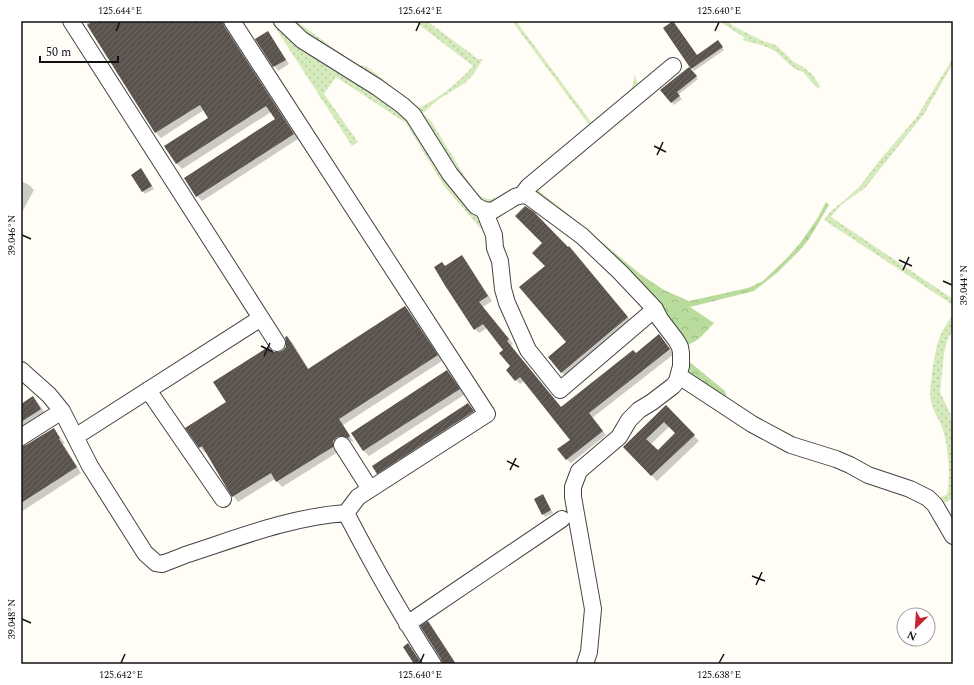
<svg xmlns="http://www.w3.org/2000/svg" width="974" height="685" font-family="Spectral,serif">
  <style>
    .grass { fill: url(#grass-dots) }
    .forest { fill: url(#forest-crowns) }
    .shadow { fill: #0003; fill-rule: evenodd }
    .building { fill: url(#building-hatch); fill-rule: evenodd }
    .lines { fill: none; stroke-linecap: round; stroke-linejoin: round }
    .minor-casing { stroke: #444; stroke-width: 18 }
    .minor { stroke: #fff; stroke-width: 16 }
    .ticks { fill: none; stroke: #111; stroke-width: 1.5 }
    .neatline { fill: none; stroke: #111; stroke-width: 1.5 }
    .ticks-label { font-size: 10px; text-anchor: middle; fill: #111 }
  </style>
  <defs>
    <pattern id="grass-dots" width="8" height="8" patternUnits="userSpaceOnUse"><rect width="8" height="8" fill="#d5ebbd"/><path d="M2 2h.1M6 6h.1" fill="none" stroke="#b6c8a1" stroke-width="1.8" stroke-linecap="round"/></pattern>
    <pattern id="forest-crowns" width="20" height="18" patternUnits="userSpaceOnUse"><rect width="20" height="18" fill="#b9dc9c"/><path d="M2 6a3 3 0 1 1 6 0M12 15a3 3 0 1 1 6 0" fill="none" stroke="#9ebc85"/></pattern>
    <pattern id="building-hatch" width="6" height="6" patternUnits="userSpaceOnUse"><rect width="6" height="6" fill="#5a524d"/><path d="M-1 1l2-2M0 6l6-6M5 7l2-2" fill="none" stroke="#6d6662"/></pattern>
  </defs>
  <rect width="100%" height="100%" fill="#fffdf5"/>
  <path class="grass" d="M271 21H279L409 116 459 194 484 226 481 229 444 186 406 123 336 77 324 94 358 142 352 146Z
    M289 21H296L357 65 366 66 419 108C438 99 459 82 473 66L414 21H427L478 59H483L473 75 465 83 439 99 423 113 431 121 472 188C477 194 482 199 490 199 514 199 570 143 590 126L512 21H516L591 122C605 115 628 100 633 84 634 81 634 77 634 74L640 88 530 182 493 203 479 201 431 134 345 62Z
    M719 21H728L733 26 763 41 776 45 794 62 803 67 812 74 820 86 819 89 814 85 803 72 795 69 789 64 775 51 764 46 742 40 745 38Z
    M953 58V63L924 114 865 188 842 204 831 217 953 299V305L824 220 830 212 847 198 860 186 879 161 916 118Z
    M953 315V329L947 341 944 353 940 392 950 413 953 433V499L938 506 934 501 947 494C951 477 948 443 942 427 939 419 933 411 931 402 928 393 935 348 939 339 942 330 947 323 953 315Z"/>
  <path class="forest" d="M536 189 568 214 640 274 664 290 689 301 748 288 763 281 787 258 801 242 817 219 826 202 829 205 809 239 801 249 778 272 754 291 690 307 714 323C706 331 694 348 681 344L665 312 664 308 637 278 533 194Z
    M686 359 725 391 730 407 686 377Z"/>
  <path class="shadow" d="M85 21H227L229 32 298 139 202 201 197 196 276 119 271 112 182 169 177 164 166 147 209 118 204 110 161 138 156 133Z
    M664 29 697 56 720 44 724 50 694 71Z
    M267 32 271 36 289 64 278 71 256 39Z
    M692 71 698 79 678 95 682 99 674 105 662 91Z
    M143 172 154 189 145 194 132 175Z
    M21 181 29 185 34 190 21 214Z
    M568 248 573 251 631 321 565 376 561 372 567 342Z
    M462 257 466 261 492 301 483 307 513 344 511 346 561 408 636 354 659 335 674 354 592 418 606 435 571 463 566 459 571 440 524 381 520 384 516 380 505 350 487 328 479 333 475 329 442 263 446 267Z
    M405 307 410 312 442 361 343 425 354 442 348 440 338 452 282 487 275 479 238 502 233 496 206 452 205 453 200 447 187 428 228 403 273 352H282L286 347 287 337 292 342 309 370Z
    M447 371 452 377 464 395 369 456 364 451 352 433Z
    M33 398 38 403 46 414 21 430V405Z
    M468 404 478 417 383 478 377 473Z
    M666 407 699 441 657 481 625 447ZM670 426 677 433 658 452 651 444Z
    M53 429 65 443 63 444 81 473 21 512V447L26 446Z
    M543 496 553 513 545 517 543 514Z
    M408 644 412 648 422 664H415Z"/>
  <path class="building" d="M93 21H223L224 26 294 134 196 197 184 178 275 119 266 106 176 164 164 146 208 118 200 105 155 133 87 25Z
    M673 21 697 55 718 40 723 47 691 69 663 28Z
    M268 31 286 60 273 67 255 39Z
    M689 67 697 76 677 92 680 96 671 103 660 90Z
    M141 168 152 186 142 192 131 175Z
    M525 206 534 212 568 247 569 246 628 317 561 373 548 357 566 342 519 287 545 266 532 253 542 243 515 216Z
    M462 255 488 296 479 302 509 339 507 341 561 407 633 350 636 353 659 334 670 349 589 413 603 431 566 460 557 449 570 440 520 377 515 381 506 370 510 366 499 353 503 350 483 324 474 330 444 284 434 267 442 262 445 266Z
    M405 306 438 355 339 419 350 436 348 438 342 436 337 437 333 441V447L276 482 271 473 232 497 202 446 199 448 185 428 226 402 213 382 268 347 273 352H277L282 351 286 347V342L285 337 287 336 308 369Z
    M447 370 460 389 363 451 351 433Z
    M33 396 41 409 21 422V404Z
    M468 403 474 411 377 474 372 466Z
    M666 405 695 435 651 476 623 447ZM664 422 675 433 658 450 646 439Z
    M54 428 60 438 59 439 77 467 21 503V446L26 445Z
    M543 494 551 510 542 515 534 499Z
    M428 621 456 664H442L441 659 420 626Z
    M408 643 413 651 422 664H414L403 647Z"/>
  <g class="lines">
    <defs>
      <path id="minor" d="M71 21 277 343
        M282 21 302 40 377 87 402 105 413 115 450 174 476 206 484 210 492 211 515 197 522 195 528 196 582 236 620 272 655 309 660 319 676 340 680 347 681 353V366L677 381 673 386 652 402 639 410 629 420 619 437 579 471 573 487V497L593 609 589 652 585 664
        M522 195 528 187 673 66
        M484 210 494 235 495 248 500 261 503 289 507 303 528 350 560 390 655 309
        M21 370 49 395 62 411 90 466 145 553 156 563 162 564C170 561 178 558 185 555 238 538 290 517 346 513L358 497 487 414 232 21
        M679 376 752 424 791 445 836 459 850 465 868 475 910 489 928 498 935 505 953 536
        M148 390 223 499
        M21 437 62 411
        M75 437 261 318
        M342 445 370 489
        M346 513C373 565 401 615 433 664
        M407 624 562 519"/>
    </defs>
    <use href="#minor" class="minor-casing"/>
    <use href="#minor" class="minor"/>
  </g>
  <path class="ticks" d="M116 31 120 22M416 31 420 22M715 31 719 22M654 146 666 152M657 155 663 142M22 235 31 239M899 260 912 266M903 270 909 257M943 281 952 285M261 346 273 352M264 356 270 343M507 461 519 467M510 470 516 458M752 576 765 581M756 585 762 572M22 619 31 623M121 663 125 654M420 663 424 654M719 663 724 654"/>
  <rect width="974" height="685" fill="none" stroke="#ffffff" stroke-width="44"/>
  <g transform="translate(916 627) rotate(205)"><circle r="19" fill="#ffffff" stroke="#a0a0a0"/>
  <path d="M0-3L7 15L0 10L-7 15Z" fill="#c4262e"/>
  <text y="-6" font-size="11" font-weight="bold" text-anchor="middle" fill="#111111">N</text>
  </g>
  <path d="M40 56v6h78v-6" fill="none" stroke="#111111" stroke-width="2"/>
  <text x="46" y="56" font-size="12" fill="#111111" stroke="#ffffff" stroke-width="3" paint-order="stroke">50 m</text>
  <rect x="22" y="22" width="930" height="641" class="neatline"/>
  <g class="ticks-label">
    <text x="120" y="14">125.644°E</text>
    <text x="420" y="14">125.642°E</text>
    <text x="719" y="14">125.640°E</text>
    <text transform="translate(11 235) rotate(-90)" y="4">39.046°N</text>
    <text transform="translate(963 285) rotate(-90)" y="4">39.044°N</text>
    <text transform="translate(11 619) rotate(-90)" y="4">39.048°N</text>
    <text x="121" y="678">125.642°E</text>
    <text x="420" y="678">125.640°E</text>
    <text x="719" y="678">125.638°E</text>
  </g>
</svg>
